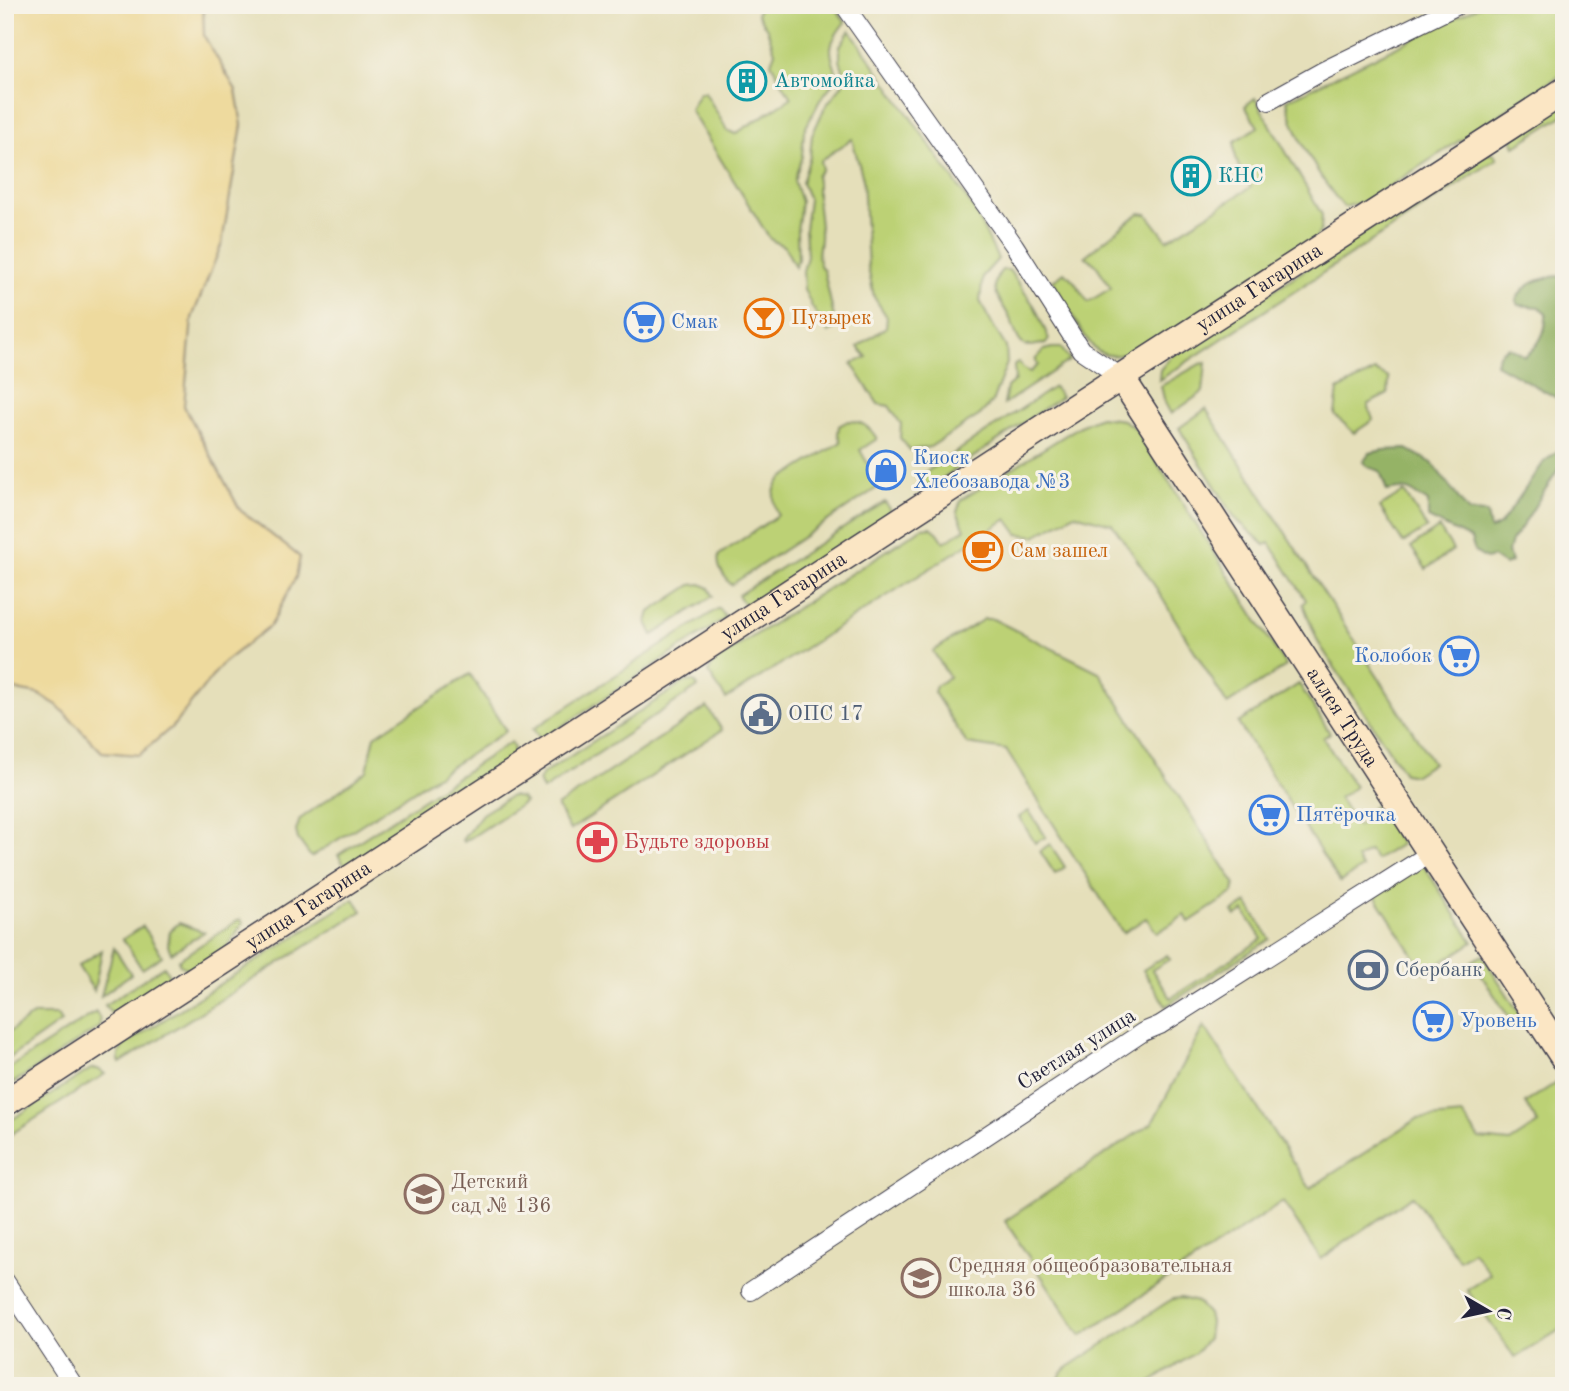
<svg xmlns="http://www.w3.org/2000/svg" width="1569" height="1391" font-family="'Old Standard TT',serif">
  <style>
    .green { fill: #bcd174; stroke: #6f7a58; stroke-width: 2 }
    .forest { fill: #95b366; stroke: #5c6a50; stroke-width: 2 }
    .sand { fill: #eeda9e; stroke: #887e6c; stroke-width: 2 }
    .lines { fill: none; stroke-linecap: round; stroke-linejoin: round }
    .street-casing { stroke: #3f3e4e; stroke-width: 20 }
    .secondary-casing { stroke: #3f3e4e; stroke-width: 29 }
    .street { stroke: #fff; stroke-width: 18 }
    .secondary { stroke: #fbe6c4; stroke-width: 26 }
    .labels { text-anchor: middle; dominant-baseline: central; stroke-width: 6; stroke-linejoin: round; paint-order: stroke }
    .culture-label { font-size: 21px; fill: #0d838f; stroke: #f7f3e8; text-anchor: start }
    .street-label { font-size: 21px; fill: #22223b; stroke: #f7f3e8 }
    .food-label { font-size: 21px; fill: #c56008; stroke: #f7f3e8; text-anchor: start }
    .shop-label { font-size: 21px; fill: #366cbe; stroke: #f7f3e8; text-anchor: start }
    .service-label { font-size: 21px; fill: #4e5e75; stroke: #f7f3e8; text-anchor: start }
    .health-label { font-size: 21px; fill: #be3a42; stroke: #f7f3e8; text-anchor: start }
    .education-label { font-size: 21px; fill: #785e54; stroke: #f7f3e8; text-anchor: start }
  </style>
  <rect width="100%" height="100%" fill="#f7f3e8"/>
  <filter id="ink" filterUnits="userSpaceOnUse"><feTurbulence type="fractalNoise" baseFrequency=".0143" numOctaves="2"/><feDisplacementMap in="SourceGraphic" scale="14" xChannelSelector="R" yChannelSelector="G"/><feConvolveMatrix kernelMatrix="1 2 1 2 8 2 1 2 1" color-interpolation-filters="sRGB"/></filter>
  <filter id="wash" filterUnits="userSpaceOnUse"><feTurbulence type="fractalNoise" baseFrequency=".00686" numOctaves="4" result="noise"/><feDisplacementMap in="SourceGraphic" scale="28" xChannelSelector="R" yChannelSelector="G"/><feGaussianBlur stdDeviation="1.57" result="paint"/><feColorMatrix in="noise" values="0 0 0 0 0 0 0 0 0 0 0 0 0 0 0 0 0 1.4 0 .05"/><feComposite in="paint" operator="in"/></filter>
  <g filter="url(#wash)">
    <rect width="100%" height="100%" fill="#e5dfba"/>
    <path class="green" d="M760 5H834L845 22C829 42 827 49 837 73L833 83 820 100 804 131 802 156 794 181 801 202 797 231 798 259 795 267 785 247 770 239 690 110 699 93 705 92 727 130 735 134 791 98 771 63 775 52 767 29 757 14Z
      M1481 5H1564V73L1365 202 1344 207C1321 181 1293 134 1287 100Z
      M850 30 974 209 998 259 983 276 980 301 988 317 1006 347 1007 363 992 402 980 415 930 447 910 450 900 438 901 424 889 406 878 404 852 364 867 357 858 347 886 327 887 317 874 297 868 267 863 179 852 139 820 161 822 169 816 176C818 184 817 190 817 198 818 212 821 225 820 239 819 250 815 261 824 271L836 327 829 333 812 307 804 289 803 271 807 256 805 229 809 200 802 183 810 156 812 135 825 107 842 85 845 76 840 60V46Z
      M1255 98 1322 215 1321 230 1313 242 1148 347C1133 352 1114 360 1099 352 1087 346 1061 295 1053 281L1064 272 1073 280 1088 302 1111 288 1096 265 1085 256 1139 213 1147 214 1167 240 1251 187C1241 170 1233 162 1235 141L1258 127 1245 106Z
      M1564 102V115L1515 146 1512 138Z
      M1487 153 1494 154 1497 159 1159 380 1160 370 1172 355Z
      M1002 270H1009L1035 307 1049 339 1046 344C1039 343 1030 348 1024 345 1017 342 1014 327 1011 321 1004 303 985 289 1002 270Z
      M1052 348H1061L1070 360 1004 404 1007 387 1015 380 1014 366 1018 362 1023 368 1030 372 1038 365 1035 360 1044 350Z
      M1206 363 1203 392 1171 414 1165 403 1161 386 1200 364Z
      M1375 371 1389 378 1388 394 1368 404 1373 420 1354 433 1335 415 1338 390Z
      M1054 387 1061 397 934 484C925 487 922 485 917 478Z
      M1206 409 1433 763 1415 775 1404 773 1318 642 1303 604 1306 600 1270 543 1265 545 1235 518 1179 428Z
      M1100 417 1123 420 1135 428 1286 666 1227 704 1151 580 1112 524 1075 514 1035 536 1018 534 1007 519 726 699 708 672 715 661 922 528 931 527 938 533 944 542 965 529 957 512 961 500 1082 425Z
      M848 421C862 421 870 427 877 439L860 450 880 486 731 585C724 575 716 568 719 555L778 515C773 502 771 490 781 479L841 442 838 434 839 426Z
      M1404 492 1427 528 1403 543 1380 507Z
      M885 502 892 514 746 607 738 595Z
      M1439 528 1453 550 1426 569 1411 547Z
      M701 584 709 588 713 596 653 635 647 622 650 612 691 585Z
      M719 608 726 618 541 740 533 729Z
      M984 619H993L1099 672 1235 884 1233 893 1189 922 1185 915 1157 933 1146 918 1123 933 1006 750 967 744 934 692 936 686 949 677 933 651Z
      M470 674 506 731 311 857 298 839 296 831 300 819 367 771 375 736Z
      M690 681 696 683 698 687 543 790 539 781 543 774 685 682Z
      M1299 684 1330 733 1323 738 1355 787 1339 798 1357 826 1375 815 1372 808 1376 805 1401 844 1376 860 1369 851 1357 859 1362 868 1340 882 1238 723Z
      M707 707 722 730 570 830 557 806Z
      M511 742 514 748 511 760 347 869 338 855Z
      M511 796 521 798 525 802 464 842 462 840 482 814Z
      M1029 811 1046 837 1035 843 1019 817Z
      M1050 844 1065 867 1055 874 1040 851Z
      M1422 863 1473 942 1425 973 1374 894Z
      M354 899 362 911 120 1063C117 1056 120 1051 124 1045Z
      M1247 903 1270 939 1166 1006 1143 970 1167 955 1170 959 1152 970 1171 998 1262 939 1244 911 1236 916 1233 912Z
      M240 919 243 923 225 950 191 970 181 966 178 960Z
      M179 923 204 932 171 953 168 945 170 931Z
      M143 926 162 956 142 969 123 939Z
      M114 948 131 974 101 996Z
      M102 950 94 991 78 966Z
      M1482 955 1521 1016 1512 1022 1472 961Z
      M164 966 169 975 170 984 117 1017 110 1012 105 1005Z
      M96 1012 100 1019V1027L13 1083C7 1080 5 1078 5 1071Z
      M33 1015H57L61 1022 5 1061V1035Z
      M1204 1026 1310 1188 1417 1119 1463 1115 1479 1139 1510 1142 1538 1124 1525 1103 1562 1079 1564 1081V1327L1515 1358 1467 1290 1490 1274 1473 1251 1459 1260 1412 1196 1321 1259 1283 1202 1081 1336 1005 1221 1152 1123Z
      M91 1069H98L105 1074 5 1138V1124Z
      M1181 1298 1197 1302 1208 1314 1210 1322 1208 1338 1198 1351 1145 1386H1055L1061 1374 1067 1368 1166 1303 1173 1299Z"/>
    <path class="forest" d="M1558 276 1564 279V402L1496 364C1498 355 1500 351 1509 347L1525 356C1540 345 1547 331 1546 313L1539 307 1519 305 1516 300C1525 283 1540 278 1558 276Z
      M1564 446V460L1521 528 1511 541 1508 552 1511 562 1505 565 1493 557 1486 559 1475 552 1471 539 1428 518V502C1411 491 1407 486 1387 491L1380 471 1368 467 1363 462 1370 453 1383 450 1407 449 1432 463 1469 512 1487 513 1490 530 1500 525 1544 462Z"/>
    <path class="sand" d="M5 5H203L204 36 236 90 242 125 222 243 192 318 184 406 240 510 300 557 296 577 271 625 223 663 173 726 139 755 102 752 57 705 38 694 5 688Z"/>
  </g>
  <g filter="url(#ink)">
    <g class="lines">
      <defs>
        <path id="street" d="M847 5V9L1014 245 1081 350 1121 377
          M1269 101 1323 71 1458 5
          M5 1281 74 1386
          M751 1291 1113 1052 1143 1032 1160 1025 1431 853"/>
        <g id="secondary">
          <path id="s1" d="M1121 377 1564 1058"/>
          <path id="s2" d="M5 1103 1121 377 1564 91"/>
        </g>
      </defs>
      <use href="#street" class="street-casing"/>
      <use href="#secondary" class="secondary-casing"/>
      <use href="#street" class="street"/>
      <use href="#secondary" class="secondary"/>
    </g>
  </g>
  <defs>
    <symbol id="building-ring" viewBox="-11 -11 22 22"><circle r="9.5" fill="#f7f3e8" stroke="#0f9aa8" stroke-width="1.5"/><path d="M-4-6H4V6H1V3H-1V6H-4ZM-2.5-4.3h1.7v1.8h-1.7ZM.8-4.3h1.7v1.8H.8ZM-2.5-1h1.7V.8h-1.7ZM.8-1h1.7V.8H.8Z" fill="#0f9aa8"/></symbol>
    <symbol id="bar-ring" viewBox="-11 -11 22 22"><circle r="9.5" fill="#f7f3e8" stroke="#e8710a" stroke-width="1.5"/><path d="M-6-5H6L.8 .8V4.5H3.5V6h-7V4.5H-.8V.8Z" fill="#e8710a"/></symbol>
    <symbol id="supermarket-ring" viewBox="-11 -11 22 22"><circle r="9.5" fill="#f7f3e8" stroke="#3f7fe0" stroke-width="1.5"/><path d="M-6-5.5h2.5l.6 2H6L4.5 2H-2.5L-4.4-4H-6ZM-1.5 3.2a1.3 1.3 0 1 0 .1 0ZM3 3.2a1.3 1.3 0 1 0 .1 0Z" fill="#3f7fe0"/></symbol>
    <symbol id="shop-ring" viewBox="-11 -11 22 22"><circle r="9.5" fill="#f7f3e8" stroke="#3f7fe0" stroke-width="1.5"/><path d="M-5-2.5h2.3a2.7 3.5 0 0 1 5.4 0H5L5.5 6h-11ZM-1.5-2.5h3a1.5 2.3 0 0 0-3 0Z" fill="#3f7fe0"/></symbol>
    <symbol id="cafe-ring" viewBox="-11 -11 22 22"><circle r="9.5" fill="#f7f3e8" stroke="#e8710a" stroke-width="1.5"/><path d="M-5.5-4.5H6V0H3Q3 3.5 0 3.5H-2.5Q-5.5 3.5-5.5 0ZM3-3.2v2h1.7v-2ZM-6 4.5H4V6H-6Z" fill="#e8710a"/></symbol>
    <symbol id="civic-ring" viewBox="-11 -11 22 22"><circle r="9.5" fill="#f7f3e8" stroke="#5c6f8a" stroke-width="1.5"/><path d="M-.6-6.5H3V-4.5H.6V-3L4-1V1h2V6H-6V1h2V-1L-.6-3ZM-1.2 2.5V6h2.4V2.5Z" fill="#5c6f8a"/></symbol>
    <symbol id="pharmacy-ring" viewBox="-11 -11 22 22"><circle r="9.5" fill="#f7f3e8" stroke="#e0444e" stroke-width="1.5"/><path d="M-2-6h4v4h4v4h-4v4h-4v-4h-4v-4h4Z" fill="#e0444e"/></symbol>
    <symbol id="bank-ring" viewBox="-11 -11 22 22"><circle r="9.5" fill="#f7f3e8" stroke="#5c6f8a" stroke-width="1.5"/><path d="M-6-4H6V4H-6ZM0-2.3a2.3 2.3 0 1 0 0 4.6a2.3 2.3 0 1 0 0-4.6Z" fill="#5c6f8a"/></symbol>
    <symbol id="school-ring" viewBox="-11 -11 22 22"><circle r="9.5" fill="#f7f3e8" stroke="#8d6e63" stroke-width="1.5"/><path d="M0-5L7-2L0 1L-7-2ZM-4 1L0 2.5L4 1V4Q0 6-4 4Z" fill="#8d6e63"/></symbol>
  </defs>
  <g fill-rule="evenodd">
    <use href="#building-ring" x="725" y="59" width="44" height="44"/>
    <use href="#building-ring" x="1169" y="154" width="44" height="44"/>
    <use href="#bar-ring" x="742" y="296" width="44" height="44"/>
    <use href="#supermarket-ring" x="622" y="300" width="44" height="44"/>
    <use href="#shop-ring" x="864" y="448" width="44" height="44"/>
    <use href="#cafe-ring" x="961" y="529" width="44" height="44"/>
    <use href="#supermarket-ring" x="1437" y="634" width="44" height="44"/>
    <use href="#civic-ring" x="739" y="692" width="44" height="44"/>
    <use href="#supermarket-ring" x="1247" y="793" width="44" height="44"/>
    <use href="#pharmacy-ring" x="575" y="820" width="44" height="44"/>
    <use href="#bank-ring" x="1346" y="948" width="44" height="44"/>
    <use href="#supermarket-ring" x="1411" y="999" width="44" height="44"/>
    <use href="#school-ring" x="402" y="1172" width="44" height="44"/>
    <use href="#school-ring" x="899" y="1256" width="44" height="44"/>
  </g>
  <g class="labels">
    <g class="culture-label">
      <text x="774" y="81">Автомойка</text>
      <text x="1218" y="176">КНС</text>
    </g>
    <g class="street-label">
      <text stroke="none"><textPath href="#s2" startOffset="1496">улица Гагарина</textPath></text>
      <text stroke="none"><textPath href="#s2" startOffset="929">улица Гагарина</textPath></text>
      <text stroke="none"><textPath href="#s1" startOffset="406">аллея Труда</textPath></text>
      <text stroke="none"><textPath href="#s2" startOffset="362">улица Гагарина</textPath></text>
      <text transform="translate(1077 1050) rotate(-32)">Светлая улица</text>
    </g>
    <g class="food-label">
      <text x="791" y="318">Пузырек</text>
      <text x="1010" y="551">Сам зашел</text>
    </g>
    <g class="shop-label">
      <text x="671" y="322">Смак</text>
      <text x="913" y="458">Киоск<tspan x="913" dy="24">Хлебозавода №3</tspan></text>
      <text x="1432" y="656" text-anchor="end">Колобок</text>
      <text x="1296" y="815">Пятёрочка</text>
      <text x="1460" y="1021">Уровень</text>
    </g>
    <g class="service-label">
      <text x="788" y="714">ОПС 17</text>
      <text x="1395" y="970">Сбербанк</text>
    </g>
    <g class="health-label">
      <text x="624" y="842">Будьте здоровы</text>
    </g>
    <g class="education-label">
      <text x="451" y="1182">Детский<tspan x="451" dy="24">сад № 136</tspan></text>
      <text x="948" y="1266">Средняя общеобразовательная<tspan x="948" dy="24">школа 36</tspan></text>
    </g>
  </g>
  <rect width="1569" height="1391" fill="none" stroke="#f7f3e8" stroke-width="28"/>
  <g transform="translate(1488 1311) rotate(99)" stroke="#f7f3e8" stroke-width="5" paint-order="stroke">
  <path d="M0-5L12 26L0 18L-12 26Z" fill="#22223b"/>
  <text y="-10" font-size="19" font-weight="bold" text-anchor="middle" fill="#22223b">С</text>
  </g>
</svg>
